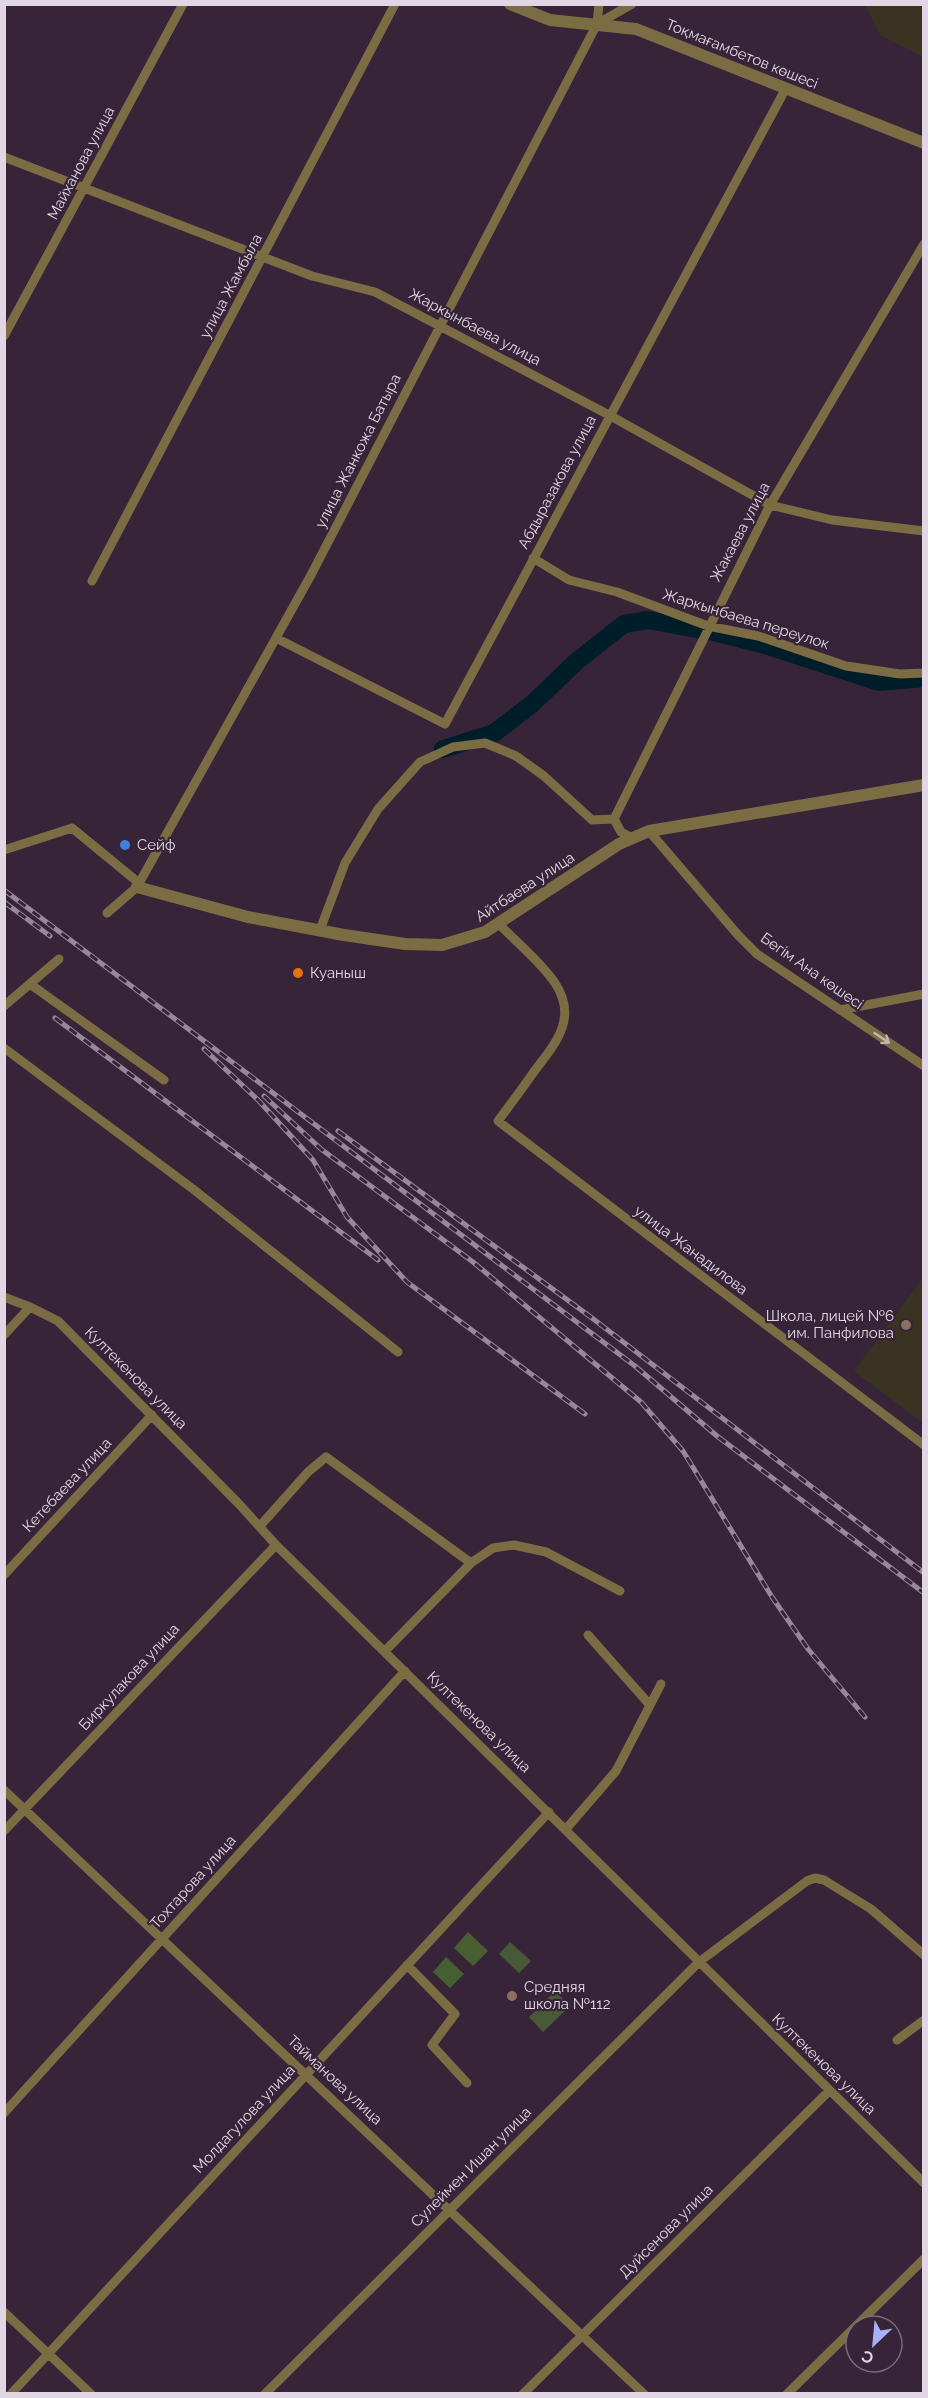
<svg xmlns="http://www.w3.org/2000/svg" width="928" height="2398" font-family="Raleway,sans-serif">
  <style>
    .education { fill: #3a3321 }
    .green { fill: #475936 }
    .forest { fill: #475e30 }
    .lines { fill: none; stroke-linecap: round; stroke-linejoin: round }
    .river { stroke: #001d2a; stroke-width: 18 }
    .minor { stroke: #7c6c44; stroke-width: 9 }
    .tertiary { stroke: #7c6c44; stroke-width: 12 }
    .rail-casing { stroke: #978899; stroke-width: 5 }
    .rail { stroke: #372439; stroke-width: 3; stroke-dasharray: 9; stroke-linecap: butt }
    .oneway { stroke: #c4b6b4 }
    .shop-dot { fill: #3f7fe0; stroke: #372439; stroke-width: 2 }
    .food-dot { fill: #e8710a; stroke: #372439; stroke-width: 2 }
    .education-dot { fill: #8d6e63; stroke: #372439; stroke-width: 2 }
    .labels { text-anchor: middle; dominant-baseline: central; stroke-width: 4.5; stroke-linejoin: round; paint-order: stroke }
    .street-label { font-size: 15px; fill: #e3d6e4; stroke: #372439 }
    .poi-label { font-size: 15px; fill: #e3d6e4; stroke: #372439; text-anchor: start }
  </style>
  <rect width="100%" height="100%" fill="#372439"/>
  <path class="education" d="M865 5H923V57L880 35Z
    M923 1278V1423L854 1371Z"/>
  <path class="green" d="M510 1942 531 1961 519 1973 499 1954Z
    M555 1991 570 2006 543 2032 529 2017Z"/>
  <path class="forest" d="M468 1932 488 1951 473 1966 454 1948Z
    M446 1957 464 1974 450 1988 433 1972Z"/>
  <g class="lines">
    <path class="river" d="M443 749 494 733 532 704 577 661 624 624 648 620 718 633 765 645 879 682 924 678"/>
    <path class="minor" d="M597 24 599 4
      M4 157 312 276 375 292 609 415 770 505 832 520 924 531
      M4 336 183 4
      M533 558 569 580 617 592 708 626 758 636 846 666 900 674 924 673
      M92 581 395 4
      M276 638 445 724 786 88
      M649 831 738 935 757 954 924 1066
      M632 838 621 832 614 819 770 505 924 244
      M4 850 72 828 139 883
      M107 913 137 887 311 575 597 24 632 4
      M498 923C517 943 540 961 555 983 579 1019 554 1045 533 1073 522 1089 510 1105 498 1121L924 1445
      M320 930 345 863 378 809 420 762 453 747 485 743 516 756 544 776 592 820 614 819
      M30 984 164 1080
      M4 1006 59 959
      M840 1010 924 994
      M4 1048 193 1189 398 1352
      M4 1297 30 1307 58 1321 239 1504 276 1545 924 2183
      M4 1335 30 1307
      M260 1526 308 1472 326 1457 471 1563
      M4 1575 152 1415
      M588 1635 649 1704
      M385 1651 471 1563 493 1548 514 1545 546 1552 620 1591
      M4 1790 644 2394
      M566 1829 616 1771 661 1684
      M4 1831 276 1545
      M407 1965 455 2014 432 2045 467 2083
      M897 2040 924 2020
      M4 2113 405 1671
      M4 2312 91 2394
      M11 2394 549 1812
      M265 2394 699 1962 807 1881 815 1878 824 1880 871 1909 924 1955
      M523 2394 829 2091
      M787 2394 924 2259"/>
    <path class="tertiary" d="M510 4 550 20 636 29 924 143
      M137 887 248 917 344 935 405 944 442 945 485 932 619 844 649 831 924 785"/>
    <defs>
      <path id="rail" d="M4 890 635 1366 717 1436 924 1593
        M4 902 50 936
        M55 1018 378 1260
        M204 1049 259 1101 313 1160 347 1217 407 1282 585 1414
        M264 1096 321 1149 473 1262 641 1402 683 1451 772 1597 808 1649 865 1717
        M338 1131 592 1318 924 1573"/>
    </defs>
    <use href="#rail" class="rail-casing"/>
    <use href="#rail" class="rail"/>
  </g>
  <defs><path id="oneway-shaft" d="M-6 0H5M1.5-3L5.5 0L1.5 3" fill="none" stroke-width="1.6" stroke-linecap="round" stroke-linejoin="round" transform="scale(1.5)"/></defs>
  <use class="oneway" href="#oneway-shaft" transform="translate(882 1038) rotate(34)"/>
  <circle class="shop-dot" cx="125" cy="845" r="6"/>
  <circle class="food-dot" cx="298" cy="973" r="6"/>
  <g class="education-dot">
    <circle cx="906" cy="1325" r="6"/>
    <circle cx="512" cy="1996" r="6"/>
  </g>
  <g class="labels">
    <g class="street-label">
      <text transform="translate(742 54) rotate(22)">Тоқмағамбетов көшесі</text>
      <text transform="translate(81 163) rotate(-62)">Майханова улица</text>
      <text transform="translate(231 286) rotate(-62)">улица Жамбыла</text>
      <text transform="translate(475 327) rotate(28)">Жаркынбаева улица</text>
      <text transform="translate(358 451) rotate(-63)">улица Жанкожа Батыра</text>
      <text transform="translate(557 482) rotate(-62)">Абдыразакова улица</text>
      <text transform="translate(740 532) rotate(-62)">Жакаева улица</text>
      <text transform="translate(746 619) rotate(17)">Жаркынбаева переулок</text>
      <text transform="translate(525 887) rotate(-33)">Айтбаева улица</text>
      <text transform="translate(812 971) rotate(35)">Бегім Ана көшесі</text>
      <text transform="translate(691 1250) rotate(37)">улица Жанадилова</text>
      <text transform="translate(136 1378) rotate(45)">Култекенова улица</text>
      <text transform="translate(67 1485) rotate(-47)">Кетебаева улица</text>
      <text transform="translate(129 1677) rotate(-47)">Биркулакова улица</text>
      <text transform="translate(479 1722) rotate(44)">Култекенова улица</text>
      <text transform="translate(193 1882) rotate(-48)">Тохтарова улица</text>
      <text transform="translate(824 2064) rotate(44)">Култекенова улица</text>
      <text transform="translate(335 2080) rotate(43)">Тайманова улица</text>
      <text transform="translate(244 2119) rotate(-47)">Молдагулова улица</text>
      <text transform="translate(471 2167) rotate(-45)">Сулеймен Ишан улица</text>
      <text transform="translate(666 2231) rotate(-45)">Дуйсенова улица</text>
    </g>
    <g class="poi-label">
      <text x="137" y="845">Сейф</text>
      <text x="310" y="973">Куаныш</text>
      <text x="894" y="1316" text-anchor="end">Школа, лицей №6<tspan x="894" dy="17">им. Панфилова</tspan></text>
      <text x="524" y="1987">Средняя<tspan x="524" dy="17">школа №112</tspan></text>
    </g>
  </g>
  <rect width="928" height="2398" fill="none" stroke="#e3d6e4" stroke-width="12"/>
  <g transform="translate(874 2344) rotate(206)"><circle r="28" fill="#372439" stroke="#7c6b7d" stroke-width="1.5"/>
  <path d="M0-4.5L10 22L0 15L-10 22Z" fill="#a7b1fc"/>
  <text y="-9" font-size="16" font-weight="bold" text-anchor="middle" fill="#e3d6e4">С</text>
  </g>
</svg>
